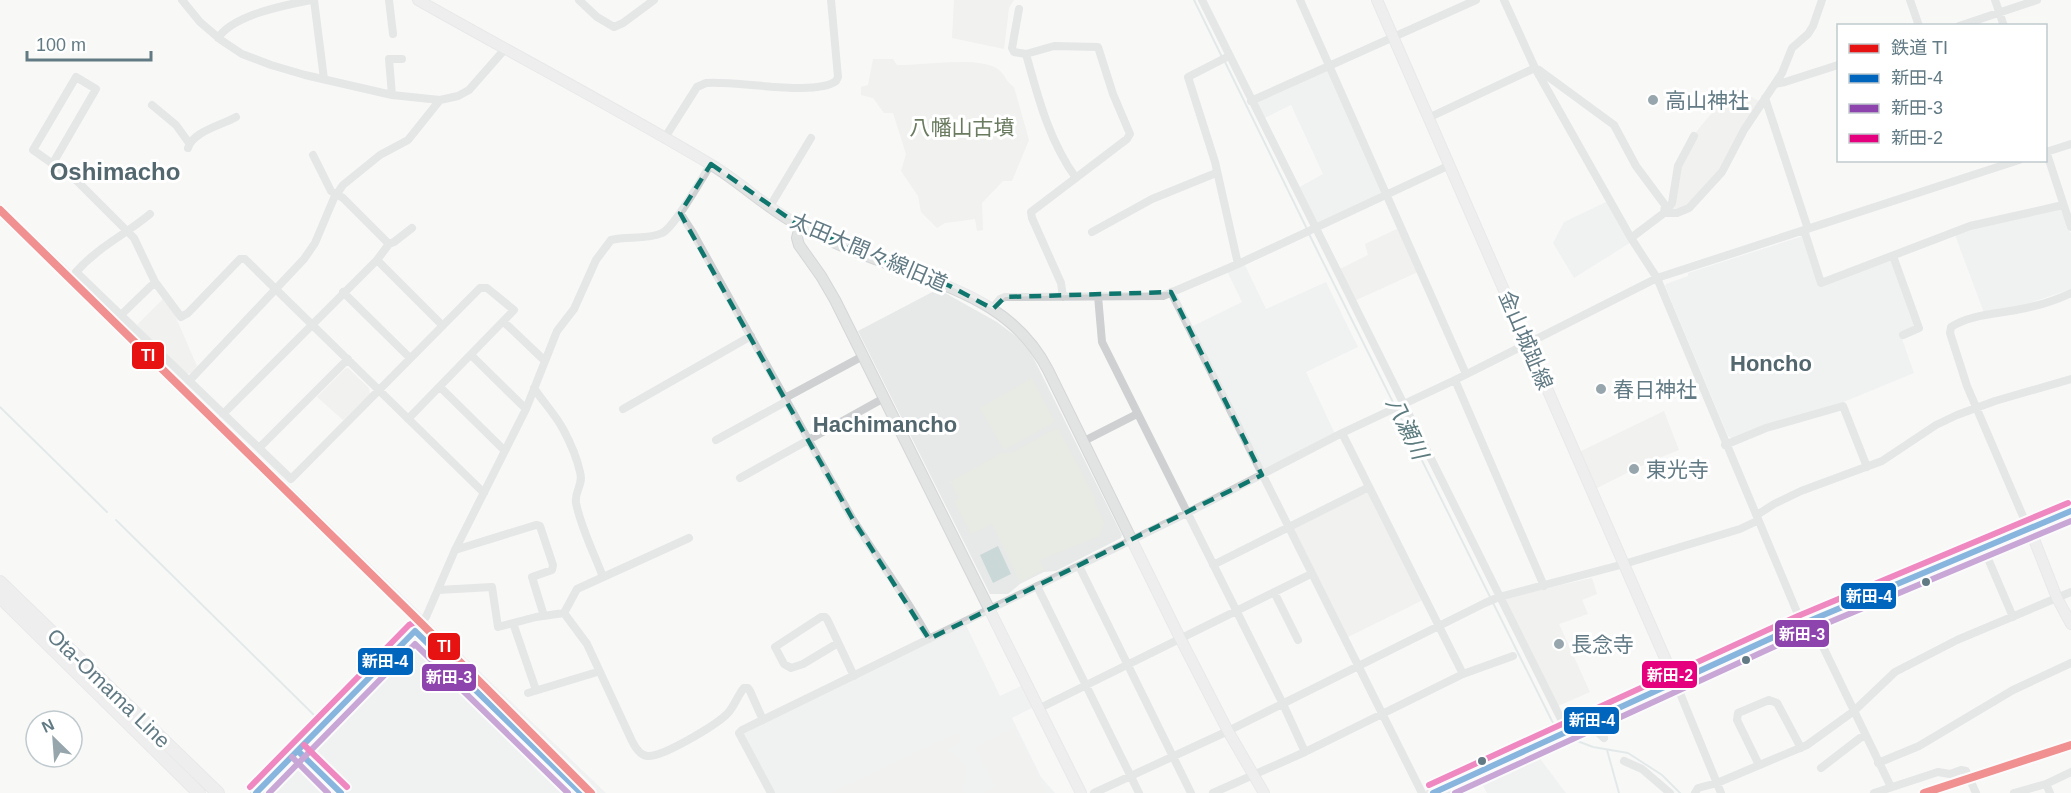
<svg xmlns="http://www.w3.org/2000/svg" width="2071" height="793" font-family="Helvetica,'Noto Sans JP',sans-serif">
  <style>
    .built { fill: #e7e9e9 }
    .green { fill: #e8eae4 }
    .water { fill: #cbd8d8 }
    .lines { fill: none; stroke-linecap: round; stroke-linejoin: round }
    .stream { stroke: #cbd8d8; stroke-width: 2 }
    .secondary-casing { stroke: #d5d6d7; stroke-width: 12 }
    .primary-casing { stroke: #d5d6d7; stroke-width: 14 }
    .street { stroke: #ced0d1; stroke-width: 8 }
    .secondary { stroke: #e2e3e3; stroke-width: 10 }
    .primary { stroke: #e2e3e3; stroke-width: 12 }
    .bus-1-casing { stroke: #fff; stroke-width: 10 }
    .bus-2-casing { stroke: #fff; stroke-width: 10 }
    .bus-3-casing { stroke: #fff; stroke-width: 10 }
    .bus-1 { stroke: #0065bd; stroke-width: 6 }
    .bus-2 { stroke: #8e44ad; stroke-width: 6 }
    .bus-3 { stroke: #e5007d; stroke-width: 6 }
    .rail-1-casing { stroke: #fff; stroke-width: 12 }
    .rail-1 { stroke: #e71212; stroke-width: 8 }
    .marked { fill: none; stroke: #0f766e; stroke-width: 4.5; stroke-dasharray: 12 8; stroke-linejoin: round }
    .poi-dot { fill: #96a6ac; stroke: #fff; stroke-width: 2 }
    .bus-dot { fill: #617a84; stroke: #fff; stroke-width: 2 }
    .labels { text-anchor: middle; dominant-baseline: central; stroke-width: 6; stroke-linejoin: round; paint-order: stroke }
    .poi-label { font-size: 21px; fill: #617a84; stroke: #fff; text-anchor: start }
    .park-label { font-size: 21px; fill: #6a7b60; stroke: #fff }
    .street-label { font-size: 21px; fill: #617a84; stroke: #fff }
    .neighbourhood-label { font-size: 22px; font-weight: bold; fill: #53676f; stroke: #fff }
    .water-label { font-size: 22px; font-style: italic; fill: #5c7b7e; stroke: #fff }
    .quarter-label { font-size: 24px; font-weight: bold; fill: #53676f; stroke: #fff }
    .line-badge { stroke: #fff; stroke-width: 2 }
    .badge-label { font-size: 16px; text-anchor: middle; font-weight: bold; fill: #fff }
  </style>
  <rect width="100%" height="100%" fill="#f8f8f7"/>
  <path class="built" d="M1330 67 1386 194 1315 228 1296 189 1323 174 1291 105 1261 120 1251 101Z
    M1610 200 1633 241 1574 278 1553 243 1564 222Z
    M0 203 71 270 63 279 0 219Z
    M2057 208 2061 210 2071 234V289L2018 307 1984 313 1955 235 1968 230Z
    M1803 236 1819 286 1892 259 1915 323 1913 327 1900 333 1914 373 1846 401 1766 425 1733 439 1728 436 1665 286 1666 284 1688 276V273Z
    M1243 261 1266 309 1326 282 1358 347 1306 372 1336 436 1262 475 1189 328 1242 302 1226 269Z
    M73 274 423 615 419 625 417 627 66 283Z
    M938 289 997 322 1021 340 1030 351 1122 535 1121 538 1056 571 1044 572 1020 584 1008 594H990L858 331Z
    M427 620 535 725 606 793H585L420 632V630Z
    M966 625 1000 696 1023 685 1034 707 1012 718 1041 777 1055 793H775L743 734 744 732Z
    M419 642 421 644 422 642 576 793H269Z
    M1538 756 1566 793H1487L1481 782Z"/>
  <path class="green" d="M954 0H1014L1009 8 1004 49 952 38Z
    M873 59H893L897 65C922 66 981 55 999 70 1005 75 1007 83 1014 87L1029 140 1012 181H1003L982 203 983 230 977 231 975 219 945 223 937 228 921 212 918 196 901 171 906 154 893 113H884L873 98 861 95V87L868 85Z
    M1738 89 1762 103 1722 172 1689 208 1664 213C1678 195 1671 184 1678 165 1690 134 1713 110 1738 89Z
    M1401 227 1420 271 1352 302 1336 271 1368 255 1365 244Z
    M163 299 174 313 197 366 191 373 186 374 137 325Z
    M348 368 369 388 370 394 343 420 317 397 345 369Z
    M1032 378 1055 422 1004 450 980 408Z
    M1664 411 1679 450 1651 461 1591 491 1575 454Z
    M1055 429H1059L1096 500 1094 502 1105 523 1099 536 1040 560 1042 566 1045 569 1020 582 992 524 971 534 954 501 959 498 950 482 1001 453 1013 452Z
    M1369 487 1425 599 1344 639 1288 527Z
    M1592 578 1597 594 1582 600 1588 614 1559 624 1590 692 1558 706 1504 598Z
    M1014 727 1046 793H984L995 787 975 747Z
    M956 733 961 742 946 750C964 757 971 772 962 789L965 793H830Z"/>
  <path class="water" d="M998 546 1011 574 993 583 980 555Z"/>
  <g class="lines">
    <path class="stream" d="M1194 0 1222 57
      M1225 62 1307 229
      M1309 234 1552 721 1559 730
      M0 407 107 512
      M116 520 317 718
      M1567 737 1593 747 1628 753 1662 775 1680 793
      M1607 750 1619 793"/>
    <defs>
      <path id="secondary" d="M418 0C515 55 614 107 710 164 742 183 767 209 800 226 835 245 875 259 913 273 970 294 1019 314 1048 370L1180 638 1228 731 1264 793
        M1377 0 1675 681
        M800 226 797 238 799 245 821 276 835 300 1081 793
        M2028 528 2033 537 2057 598 2071 624
        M256 793 415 631"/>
      <path id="primary" d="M0 582 218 793
        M0 597 199 793
        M1433 793 1802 624 2071 511"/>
    </defs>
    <use href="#secondary" class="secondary-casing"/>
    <use href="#primary" class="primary-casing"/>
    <path class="street" d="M182 0 200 22 221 40 242 54 271 65 305 75 392 95 440 100
      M314 0 324 79
      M389 0 393 34
      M579 0 597 17 614 27 623 23 654 0
      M1202 0 1567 731
      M1300 0 1466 374
      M1504 0 1535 68 1631 238 1657 278 1802 624
      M1910 0 1919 26
      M1995 0 2004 26
      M1019 9 1012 48 1014 52 1026 54 1054 46 1098 47 1113 94 1130 134 1127 139 1031 212 1032 218 1061 283 1063 297
      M1959 26 2037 0
      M218 38C233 15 285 5 311 0
      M1026 54C1038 97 1049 141 1076 178
      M1229 56 1188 77 1215 162 1238 264
      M1539 70 1614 125 1636 166 1665 205 1664 213
      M1775 84 1785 82 1838 65
      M392 95 389 59H402
      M1765 98 1808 229
      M1251 101 1476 0
      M152 105 176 125 189 143
      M1428 118 1535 68
      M664 139 697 87 706 83C735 80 815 97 836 81L838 77 831 0
      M188 148C192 132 222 125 236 117
      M2046 151 2071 227
      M2046 152 2071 144
      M313 155 331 191 343 198 389 244
      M53 163 96 89 76 77 33 150 77 181 134 238 155 282 181 317 188 313 240 259H245L484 493
      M769 208 811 138
      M1665 212 1672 203 1678 166 1694 136
      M680 213 693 233 852 518C878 560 906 596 929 639
      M150 214C125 235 99 246 76 272L291 479 480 288H487L514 310 408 419
      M1804 230 1821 283 1970 226 2063 205
      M1092 232 1152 199 1216 173
      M1631 238 1664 213H1677L1689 208 1722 172 1744 130 1782 73 1792 48 1808 34 1813 26 1822 0
      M1893 256 1919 328 1903 335
      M377 260 442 325
      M343 292 410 358
      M1171 292 1422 793
      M1098 296 1102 342 1283 704 1305 752
      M992 309 1000 299 1005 297 1163 296 1238 264 1450 165
      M121 315 155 282
      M504 322 545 361
      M471 355 526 409
      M1455 380 1544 586
      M189 381 304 259 315 243 334 198 343 185 380 155 408 140 440 100 458 96 469 90 505 49
      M440 387 504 450
      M534 388C543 402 555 414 563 429 570 442 577 458 580 472 584 485 574 491 576 503 581 528 594 553 603 577
      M785 398 863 356
      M623 409 751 336
      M223 414 377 260 389 244 394 242 412 228
      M1342 433 1463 674
      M716 440 787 401
      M1084 441 1137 414
      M1725 445 1766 428 1843 406 1867 467
      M259 448 348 359
      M740 478 884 398
      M1757 515 1774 504 1801 491 1882 461 1936 425 1957 415 1995 401 2071 379
      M2028 528 1967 386 1950 333 1951 327C1969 315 1995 314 2016 310 2034 307 2054 301 2071 293
      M1983 547 2013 617
      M455 550 536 525 540 526 553 565 552 570 532 577 544 616
      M1213 565 1369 487
      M1079 566 1191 793
      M1037 586 1139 793
      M438 590 492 587 498 627 536 617 564 613 577 589 689 538
      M1274 592 1298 640
      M564 613 587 644 632 741C635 747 640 756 648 756 663 757 714 726 726 715 734 708 737 696 744 688H748L750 691 763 720
      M426 617 455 550 526 409 557 331 574 309 596 260 611 240C627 236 647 240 662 233 674 228 702 178 711 164
      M1810 620 1891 787
      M513 623 536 690
      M415 631 581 793
      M838 643 803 664 791 668 784 664 775 647 821 617H825L827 619 854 676
      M1675 681 1721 793
      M528 693 594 673
      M1040 708 1311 574
      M1587 722 1604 738
      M1624 761 1642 769 1670 793
      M1878 763 1919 746 2013 690 2071 663
      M1759 765 1737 720 1738 713 1769 700 1777 703 1801 748
      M1821 768 1860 738 1866 736
      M2046 784 2050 793
      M771 793 739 733 742 730 1187 513 1342 433 1455 380 1657 278 2019 160
      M1094 793 1228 731 1485 603 1499 597 1624 564 1740 529 1757 521
      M1213 793 1305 752 1463 674 1513 656
      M1695 793 1698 788 1717 783 1807 745 1854 711 1895 672 1957 640 2071 592
      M1874 793 1938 772 1950 774 1961 770 1966 771 1976 793
      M2014 793 2046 784 2071 772"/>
    <use href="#secondary" class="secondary"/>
    <use href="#primary" class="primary"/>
    <defs>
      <path id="bus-1" d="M298 751 341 793
        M256 793 415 631 581 793
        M1433 793 1802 624 2071 511"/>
      <path id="bus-2" d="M292 757 328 793
        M269 793 415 644 568 793
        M1455 793 1806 632 2071 521"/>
      <path id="bus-3" d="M304 745 347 787
        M1429 785 1798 616 2068 503
        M250 787 409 625 415 622 421 625 587 787"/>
    </defs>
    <use href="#bus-1" class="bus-1-casing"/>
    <use href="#bus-2" class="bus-2-casing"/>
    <use href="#bus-3" class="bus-3-casing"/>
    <use href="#bus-1" class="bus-1"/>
    <use href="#bus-2" class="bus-2"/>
    <use href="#bus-3" class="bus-3"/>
    <defs>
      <path id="rail-1" d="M0 210 422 624 591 793
        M1924 793 2071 745"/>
    </defs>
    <use href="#rail-1" class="rail-1-casing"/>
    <use href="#rail-1" class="rail-1"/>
  </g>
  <path d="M0 0H2071V793H0ZM711 164 800 226 950 286 993 309 1005 297 1171 292 1262 475 929 639 852 518 680 213Z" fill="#f8f8f7" fill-opacity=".55" fill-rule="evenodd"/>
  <path class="marked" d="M711 164 800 226 950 286 993 309 1005 297 1171 292 1262 475 929 639 852 518 680 213Z"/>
  <g class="poi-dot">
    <circle cx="1653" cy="100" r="6"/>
    <circle cx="1601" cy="389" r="6"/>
    <circle cx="1634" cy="469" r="6"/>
    <circle cx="1559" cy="644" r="6"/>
  </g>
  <g class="bus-dot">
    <circle cx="1926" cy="582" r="5"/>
    <circle cx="1746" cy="660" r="5"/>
    <circle cx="1482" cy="761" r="5"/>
  </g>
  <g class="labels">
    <g class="poi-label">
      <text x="1665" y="100">高山神社</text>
      <text x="1613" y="389">春日神社</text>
      <text x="1646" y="469">東光寺</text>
      <text x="1571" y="644">長念寺</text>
    </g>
    <g class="park-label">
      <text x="962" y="127">八幡山古墳</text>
    </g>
    <g class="street-label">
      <text transform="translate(869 252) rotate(23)">太田大間々線旧道</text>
      <text transform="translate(1526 340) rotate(67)">金山城趾線</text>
      <text transform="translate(109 688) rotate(44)">Ota-Omama Line</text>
    </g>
    <g class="neighbourhood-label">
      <text x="1771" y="363">Honcho</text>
      <text x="885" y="424">Hachimancho</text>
    </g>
    <g class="water-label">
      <text transform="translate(1407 428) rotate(64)">八瀬川</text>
    </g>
    <g class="quarter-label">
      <text x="115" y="171">Oshimacho</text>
    </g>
  </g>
  <g class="line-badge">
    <rect x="131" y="341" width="34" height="29" rx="6" fill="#e71212"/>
    <rect x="1840" y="582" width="57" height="28" rx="6" fill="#0065bd"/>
    <rect x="1774" y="619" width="56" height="29" rx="6" fill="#8e44ad"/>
    <rect x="427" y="632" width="34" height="29" rx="6" fill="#e71212"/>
    <rect x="357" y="647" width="57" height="29" rx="6" fill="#0065bd"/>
    <rect x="1641" y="660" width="57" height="29" rx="6" fill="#e5007d"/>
    <rect x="421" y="663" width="56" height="29" rx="6" fill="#8e44ad"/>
    <rect x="1563" y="706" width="57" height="29" rx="6" fill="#0065bd"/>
  </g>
  <g class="badge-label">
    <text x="148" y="361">TI</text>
    <text x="1869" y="602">新田-4</text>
    <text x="1802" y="640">新田-3</text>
    <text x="444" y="652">TI</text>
    <text x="385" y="667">新田-4</text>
    <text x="1670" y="681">新田-2</text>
    <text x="449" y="683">新田-3</text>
    <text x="1592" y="726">新田-4</text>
  </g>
  <rect x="1837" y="24" width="210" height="138" fill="#ffffff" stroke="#c0cace" stroke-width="1.5"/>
  <rect x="1849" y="44" width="30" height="9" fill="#e71212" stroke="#c0cace" stroke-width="1.5"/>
  <text x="1891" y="54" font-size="18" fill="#617a84">鉄道 TI</text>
  <rect x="1849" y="74" width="30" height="9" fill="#0065bd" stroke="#c0cace" stroke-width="1.5"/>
  <text x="1891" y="84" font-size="18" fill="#617a84">新田-4</text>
  <rect x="1849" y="104" width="30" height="9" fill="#8e44ad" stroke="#c0cace" stroke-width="1.5"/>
  <text x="1891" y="114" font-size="18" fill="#617a84">新田-3</text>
  <rect x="1849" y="134" width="30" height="9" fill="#e5007d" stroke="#c0cace" stroke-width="1.5"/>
  <text x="1891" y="144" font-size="18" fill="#617a84">新田-2</text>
  <g transform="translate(54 739) rotate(335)"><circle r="28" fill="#ffffff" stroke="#c0cace" stroke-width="1.5"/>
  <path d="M0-4.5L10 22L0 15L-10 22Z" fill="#96a6ac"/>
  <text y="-9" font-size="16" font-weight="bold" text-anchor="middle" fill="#617a84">N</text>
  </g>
  <path d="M27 51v9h124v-9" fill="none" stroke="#617a84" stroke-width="3"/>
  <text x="36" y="51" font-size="18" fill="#617a84" stroke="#ffffff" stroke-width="4.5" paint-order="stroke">100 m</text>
</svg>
